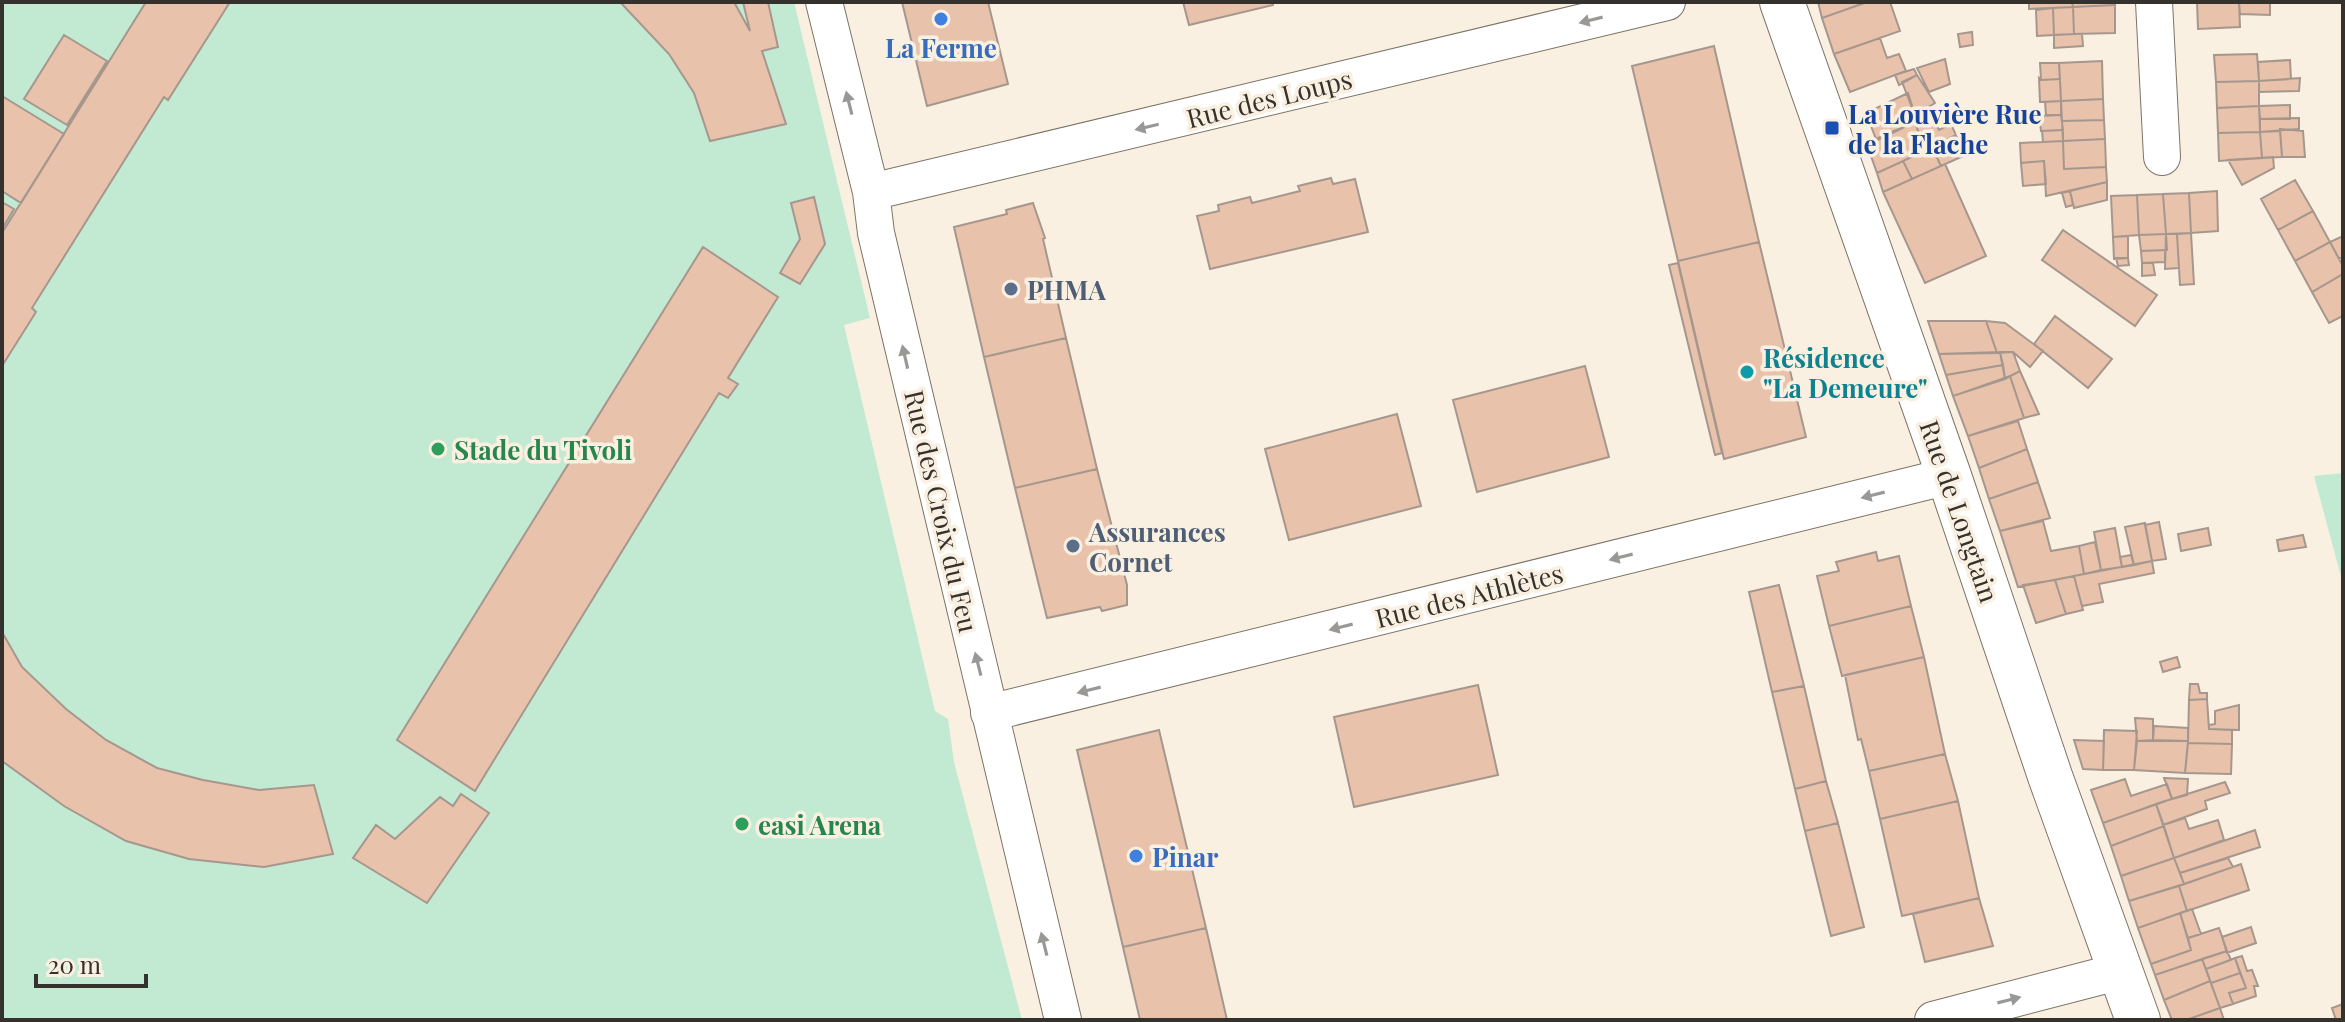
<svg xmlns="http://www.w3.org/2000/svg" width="2345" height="1022" font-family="'Playfair Display',serif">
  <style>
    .green { fill: #c2e9d2 }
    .building { fill: #e9c2ab; stroke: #a6978e; stroke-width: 2 }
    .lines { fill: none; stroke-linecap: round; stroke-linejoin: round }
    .minor-casing { stroke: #7c7366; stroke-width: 38 }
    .tertiary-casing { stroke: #7c7366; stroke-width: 46 }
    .minor { stroke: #fff; stroke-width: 36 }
    .tertiary { stroke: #fff; stroke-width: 44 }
    .oneway { fill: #9a9896 }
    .shop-dot { fill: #3f7fe0; stroke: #faf0e1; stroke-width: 3 }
    .transit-dot { fill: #1a4fb4; stroke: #faf0e1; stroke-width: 3 }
    .service-dot { fill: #5c6f8a; stroke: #faf0e1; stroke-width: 3 }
    .culture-dot { fill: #0f9aa8; stroke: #faf0e1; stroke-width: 3 }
    .leisure-dot { fill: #2e9e5b; stroke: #faf0e1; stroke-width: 3 }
    .labels { text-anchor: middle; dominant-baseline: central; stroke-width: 7; stroke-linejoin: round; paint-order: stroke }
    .shop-label { font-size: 26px; font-weight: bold; fill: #366cbe; stroke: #faf0e1 }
    .street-label { font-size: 26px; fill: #35312c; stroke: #faf0e1 }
    .transit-label { font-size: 26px; font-weight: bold; fill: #164399; stroke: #faf0e1; text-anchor: start }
    .service-label { font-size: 26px; font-weight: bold; fill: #4e5e75; stroke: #faf0e1; text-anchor: start }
    .culture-label { font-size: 26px; font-weight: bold; fill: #0d838f; stroke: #faf0e1; text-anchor: start }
    .leisure-label { font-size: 26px; font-weight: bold; fill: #27864d; stroke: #faf0e1; text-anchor: start }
  </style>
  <rect width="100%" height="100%" fill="#faf0e1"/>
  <path class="green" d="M2 2H794L870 318 844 325 935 711 948 719 954 762 1022 1020H2Z
    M2343 473V584L2314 476Z"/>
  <path class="building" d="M146 2H230L168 100 164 97 32 308 36 312 2 366V233Z
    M620 2H734L750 31 743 2H768L778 47 762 51 786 124 710 141 694 93 669 54Z
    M902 2H988L1008 84 927 106Z
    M1183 2H1273V5L1189 25Z
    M1818 2H1861L1862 4 1822 18Z
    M1867 2H1890L1900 31 1834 54 1822 18Z
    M2029 2H2072L2073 7 2029 9Z
    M2072 2H2114L2115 5 2073 7Z
    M2197 2H2239L2240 27 2198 29Z
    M2239 2H2270V15L2240 14Z
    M2115 5V33L2074 34 2073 7Z
    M2073 7 2074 34 2054 35 2053 8Z
    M2053 8 2054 35 2037 36 2036 10Z
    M1972 32 1973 45 1960 47 1958 34Z
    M2074 34H2082L2083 46 2054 48V35Z
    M64 35 107 61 67 125 24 99Z
    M1880 38 1887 58 1899 54 1906 71 1850 92 1834 54Z
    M1714 46 1759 242 1678 261 1632 66Z
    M2257 54 2259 81 2216 82 2214 55Z
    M1945 59 1950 84 1929 92 1917 68Z
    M2290 60 2291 79 2259 81 2258 62Z
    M2102 61 2103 99 2061 101 2059 63Z
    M2040 63H2059L2060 79 2041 80Z
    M1914 69 1917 75 1899 85 1895 75Z
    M1917 75 1935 103 1915 115 1902 82Z
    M2039 78 2041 80 2060 79 2061 101 2040 102Z
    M2300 78 2299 91 2259 92V81Z
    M2259 81V106L2217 108 2216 82Z
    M1908 93 1917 121 1876 139 1866 113Z
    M2 96 64 134 21 203 2 191Z
    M2103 99 2104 120 2062 121 2061 101Z
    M2061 101V115H2046L2045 102Z
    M2290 105V119H2260L2259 106Z
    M2259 106 2260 132 2218 133 2217 108Z
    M1931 114 1939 130 1951 124 1956 135 1925 151 1915 122Z
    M2061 115 2063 130 2041 131 2039 116Z
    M2299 118V129L2260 132V119Z
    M2104 120 2105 139 2063 141 2062 121Z
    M1915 122 1925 151 1877 173 1867 145Z
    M2280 129 2303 131 2305 157H2282Z
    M2063 130V141L2043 142 2042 131Z
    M2280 131 2282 157 2262 158 2260 132Z
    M2260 132 2262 158 2219 161 2218 133Z
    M1956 135 1970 153 1941 166 1932 147Z
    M2105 139 2106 167 2064 169 2063 141Z
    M2063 141 2064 169 2106 167 2107 182 2046 196 2044 161 2021 163 2020 143Z
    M1932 147 1941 166 1912 179 1903 161Z
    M2273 157 2274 168 2242 185 2228 160Z
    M1903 161 1912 179 1883 192 1877 173Z
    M2044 161 2046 184 2023 186 2021 163Z
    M1945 164 1986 256 1925 283 1883 192Z
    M1331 178 1333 184 1355 179 1368 232 1210 269 1197 216 1219 211 1218 205 1250 197 1252 203 1300 191 1298 186Z
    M2295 180 2313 211 2278 230 2261 199Z
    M2107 182V200L2074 208 2070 191Z
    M2070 191 2073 205 2066 207 2062 193Z
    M2217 191 2218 231 2191 233 2189 193Z
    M2189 193 2191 233 2166 234 2163 194Z
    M2163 194 2166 234 2139 235 2137 195Z
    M2137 195 2139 235 2113 237 2111 196Z
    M814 197 825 244 800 284 780 273 800 239 791 203Z
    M2 202 14 209 2 229Z
    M1033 203 1045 238 1043 239 1066 338 984 357 954 227 1007 214 1006 210Z
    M2313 211 2330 242 2295 261 2278 230Z
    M2063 230 2157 295 2135 326 2042 260Z
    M2191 233 2194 284 2180 285 2177 234Z
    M2166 234H2177L2179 268 2165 269Z
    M2166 234 2167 250 2141 251 2139 235Z
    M2128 236V258L2114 259 2113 237Z
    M2343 236V257L2339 259 2330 242Z
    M1759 242 1806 437 1724 459 1678 261Z
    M2330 242 2343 266V274L2312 292 2295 261Z
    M703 247 778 297 728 378 738 384 728 398 719 393 475 791 397 740Z
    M2165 250V262L2142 263 2141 251Z
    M2116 258H2128L2129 265 2118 266Z
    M1678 263 1722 453 1715 455 1669 265Z
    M2142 263H2153L2155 275 2142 276Z
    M2343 274V316L2329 323 2312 292Z
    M2055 316 2112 359 2088 388 2034 344Z
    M1928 321H1986L1997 353 1939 354Z
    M1986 321 2005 323 2043 351 2030 367 2013 352 1997 353Z
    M1066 338 1097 469 1015 488 984 357Z
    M2000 352H2013L2020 371 2005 379Z
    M2000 352 2003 365 1946 375 1939 354Z
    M2003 365 2005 379 1953 396 1946 375Z
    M1585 366 1609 457 1477 492 1453 400Z
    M2020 371 2039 414 2024 418 2010 376Z
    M2010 376 2024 418 1968 436 1953 396Z
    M1397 414 1421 506 1289 540 1265 449Z
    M2018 421 2027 449 1979 468 1968 436Z
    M2027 449 2038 482 1989 499 1979 468Z
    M1097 469 1127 585V605L1102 611 1100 607 1047 618 1015 488Z
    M2038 482 2050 518 2000 531 1989 499Z
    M2043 521 2051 551 2079 546 2084 574 2018 587 2000 531Z
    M2159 522 2166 559 2152 561 2145 525Z
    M2145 523 2152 561 2134 565 2125 527Z
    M2115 528 2122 567 2101 570 2094 532Z
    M2208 528 2211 545 2181 551 2178 534Z
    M2303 535 2306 547 2279 551 2277 540Z
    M2095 542 2101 570 2084 574 2079 546Z
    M1876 552 1878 561 1899 556 1911 606 1829 626 1817 576 1839 571 1836 562Z
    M2131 555 2134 565 2122 567 2120 557Z
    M2152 561 2154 573 2099 584 2103 602 2082 606 2074 576Z
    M2074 576 2083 610 2066 614 2055 580Z
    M2055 580 2066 614 2036 623 2023 585Z
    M1779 585 1804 686 1772 692 1749 592Z
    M1911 606 1924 657 1842 676 1829 626Z
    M2 632 22 667 66 709 106 740 157 768 203 780 259 790 314 785 333 854 264 867 189 859 126 841 64 806 2 761Z
    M1924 657 1945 754 1869 771 1861 739 1858 740 1845 675Z
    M2177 657 2180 667 2163 672 2160 662Z
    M2190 684H2198L2200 693H2207V699L2189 700Z
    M1478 685 1498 775 1354 807 1334 717Z
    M1804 686 1826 781 1795 789 1772 692Z
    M2207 699 2209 729 2232 730V744L2188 743 2189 700Z
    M2239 705V730L2209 729V725L2215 724V711Z
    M2135 718 2153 719V740L2137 741Z
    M2154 726 2188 728V741L2153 740Z
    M1159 730 1206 928 1123 947 1077 750Z
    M2104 730 2137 731 2134 770H2103Z
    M2074 740 2104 741 2103 770 2083 769Z
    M2137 741H2188L2185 773 2134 770Z
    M2188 743 2232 744 2231 774 2185 773Z
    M1945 754 1958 801 1880 819 1869 771Z
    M2164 778 2188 779 2187 795 2172 799Z
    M2125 779 2131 796 2167 784 2172 799 2103 823 2091 790Z
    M1826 781 1838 823 1805 831 1795 789Z
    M2225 782 2230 793 2205 801 2207 809 2163 825 2156 804Z
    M461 794 489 813 427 903 353 858 376 825 395 839 440 797 453 806Z
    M1958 801 1979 898 1902 916 1880 819Z
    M2156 804 2164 826 2111 846 2103 823Z
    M2185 818 2189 829 2218 820 2224 840 2174 858 2163 825Z
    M1838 823 1864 927 1831 936 1805 831Z
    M2164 826 2174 858 2121 876 2111 846Z
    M2255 830 2260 847 2180 873 2174 858Z
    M2174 858 2184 884 2129 901 2121 876Z
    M2228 858 2233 867 2184 884 2180 873Z
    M2241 864 2249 890 2187 911 2179 886Z
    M2179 886 2187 911 2138 928 2129 901Z
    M1979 898 1993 946 1925 962 1913 914Z
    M2192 909 2201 934 2188 938 2180 913Z
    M2180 913 2191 950 2151 964 2138 928Z
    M2251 927 2256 943 2227 953 2222 937Z
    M1206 928 1227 1020H1140L1123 947Z
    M2219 928 2227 951 2155 975 2151 964 2191 950 2188 938Z
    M2227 951 2231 960 2206 969 2202 959Z
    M2242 956 2247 971 2252 970 2258 986H2254L2256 996 2233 1004 2229 993 2246 988 2235 958Z
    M2235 958 2240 973 2211 983 2206 969Z
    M2202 959 2210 981 2164 1000 2155 975Z
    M2240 973 2246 988 2229 993 2233 1004 2220 1008 2211 983Z
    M2210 981 2220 1008 2186 1020H2172L2164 1000Z
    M2343 1004V1020H2336L2332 1008Z
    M2220 1008 2224 1020H2186Z"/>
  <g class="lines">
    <defs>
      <path id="minor" d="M824 2 871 192 876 233 1063 1020
        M2154 2 2162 157
        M871 192 1667 2
        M989 713 1949 476
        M1933 1020 2121 971"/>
      <path id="tertiary" d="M1782 2 1949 476 2050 776 2138 1020"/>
    </defs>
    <use href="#minor" class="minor-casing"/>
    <use href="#tertiary" class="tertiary-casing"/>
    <use href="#minor" class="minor"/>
    <use href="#tertiary" class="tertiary"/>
  </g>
  <defs><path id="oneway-solid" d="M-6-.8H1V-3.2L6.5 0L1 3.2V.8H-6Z" transform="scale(2)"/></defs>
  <g class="oneway">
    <use href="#oneway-solid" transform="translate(1591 20) rotate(166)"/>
    <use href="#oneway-solid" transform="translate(849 103) rotate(-104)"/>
    <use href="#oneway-solid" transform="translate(1147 127) rotate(167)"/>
    <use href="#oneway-solid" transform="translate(905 357) rotate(-103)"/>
    <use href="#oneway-solid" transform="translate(1873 495) rotate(166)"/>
    <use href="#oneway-solid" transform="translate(1621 557) rotate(166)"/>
    <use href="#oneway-solid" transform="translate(1341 627) rotate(166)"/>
    <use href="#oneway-solid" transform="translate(978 664) rotate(-104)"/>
    <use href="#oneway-solid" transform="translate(1089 690) rotate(166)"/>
    <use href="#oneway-solid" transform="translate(1044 944) rotate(-104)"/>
    <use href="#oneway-solid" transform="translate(2009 1000) rotate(-14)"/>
  </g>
  <g class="shop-dot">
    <circle cx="941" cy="19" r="8"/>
    <circle cx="1136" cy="856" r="8"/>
  </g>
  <rect class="transit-dot" x="1824" y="120" width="16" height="16" rx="4"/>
  <g class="service-dot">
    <circle cx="1011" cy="289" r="8"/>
    <circle cx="1073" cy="546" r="8"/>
  </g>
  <circle class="culture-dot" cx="1747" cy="372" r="8"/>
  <g class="leisure-dot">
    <circle cx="438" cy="449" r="8"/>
    <circle cx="742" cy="824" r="8"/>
  </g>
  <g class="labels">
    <g class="shop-label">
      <text x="941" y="47">La Ferme</text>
      <text x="1152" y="856" text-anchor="start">Pinar</text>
    </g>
    <g class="street-label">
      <text transform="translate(1269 98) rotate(-14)">Rue des Loups</text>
      <text transform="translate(942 511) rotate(77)">Rue des Croix du Feu</text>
      <text transform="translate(1960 511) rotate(71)">Rue de Longtain</text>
      <text transform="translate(1469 595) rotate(-14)">Rue des Athlètes</text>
    </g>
    <g class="transit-label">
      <text x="1848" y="113">La Louvière Rue<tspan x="1848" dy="30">de la Flache</tspan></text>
    </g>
    <g class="service-label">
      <text x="1027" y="289">PHMA</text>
      <text x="1089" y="531">Assurances<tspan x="1089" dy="30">Cornet</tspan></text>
    </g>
    <g class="culture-label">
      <text x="1763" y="357">Résidence<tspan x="1763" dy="30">"La Demeure"</tspan></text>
    </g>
    <g class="leisure-label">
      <text x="454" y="449">Stade du Tivoli</text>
      <text x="758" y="824">easi Arena</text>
    </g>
  </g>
  <rect width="2345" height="1022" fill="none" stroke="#35312c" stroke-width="8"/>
  <path d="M36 974v12h110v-12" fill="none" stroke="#35312c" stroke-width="4"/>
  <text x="48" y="974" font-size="24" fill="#35312c" stroke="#faf0e1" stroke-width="6" paint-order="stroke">20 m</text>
</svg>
